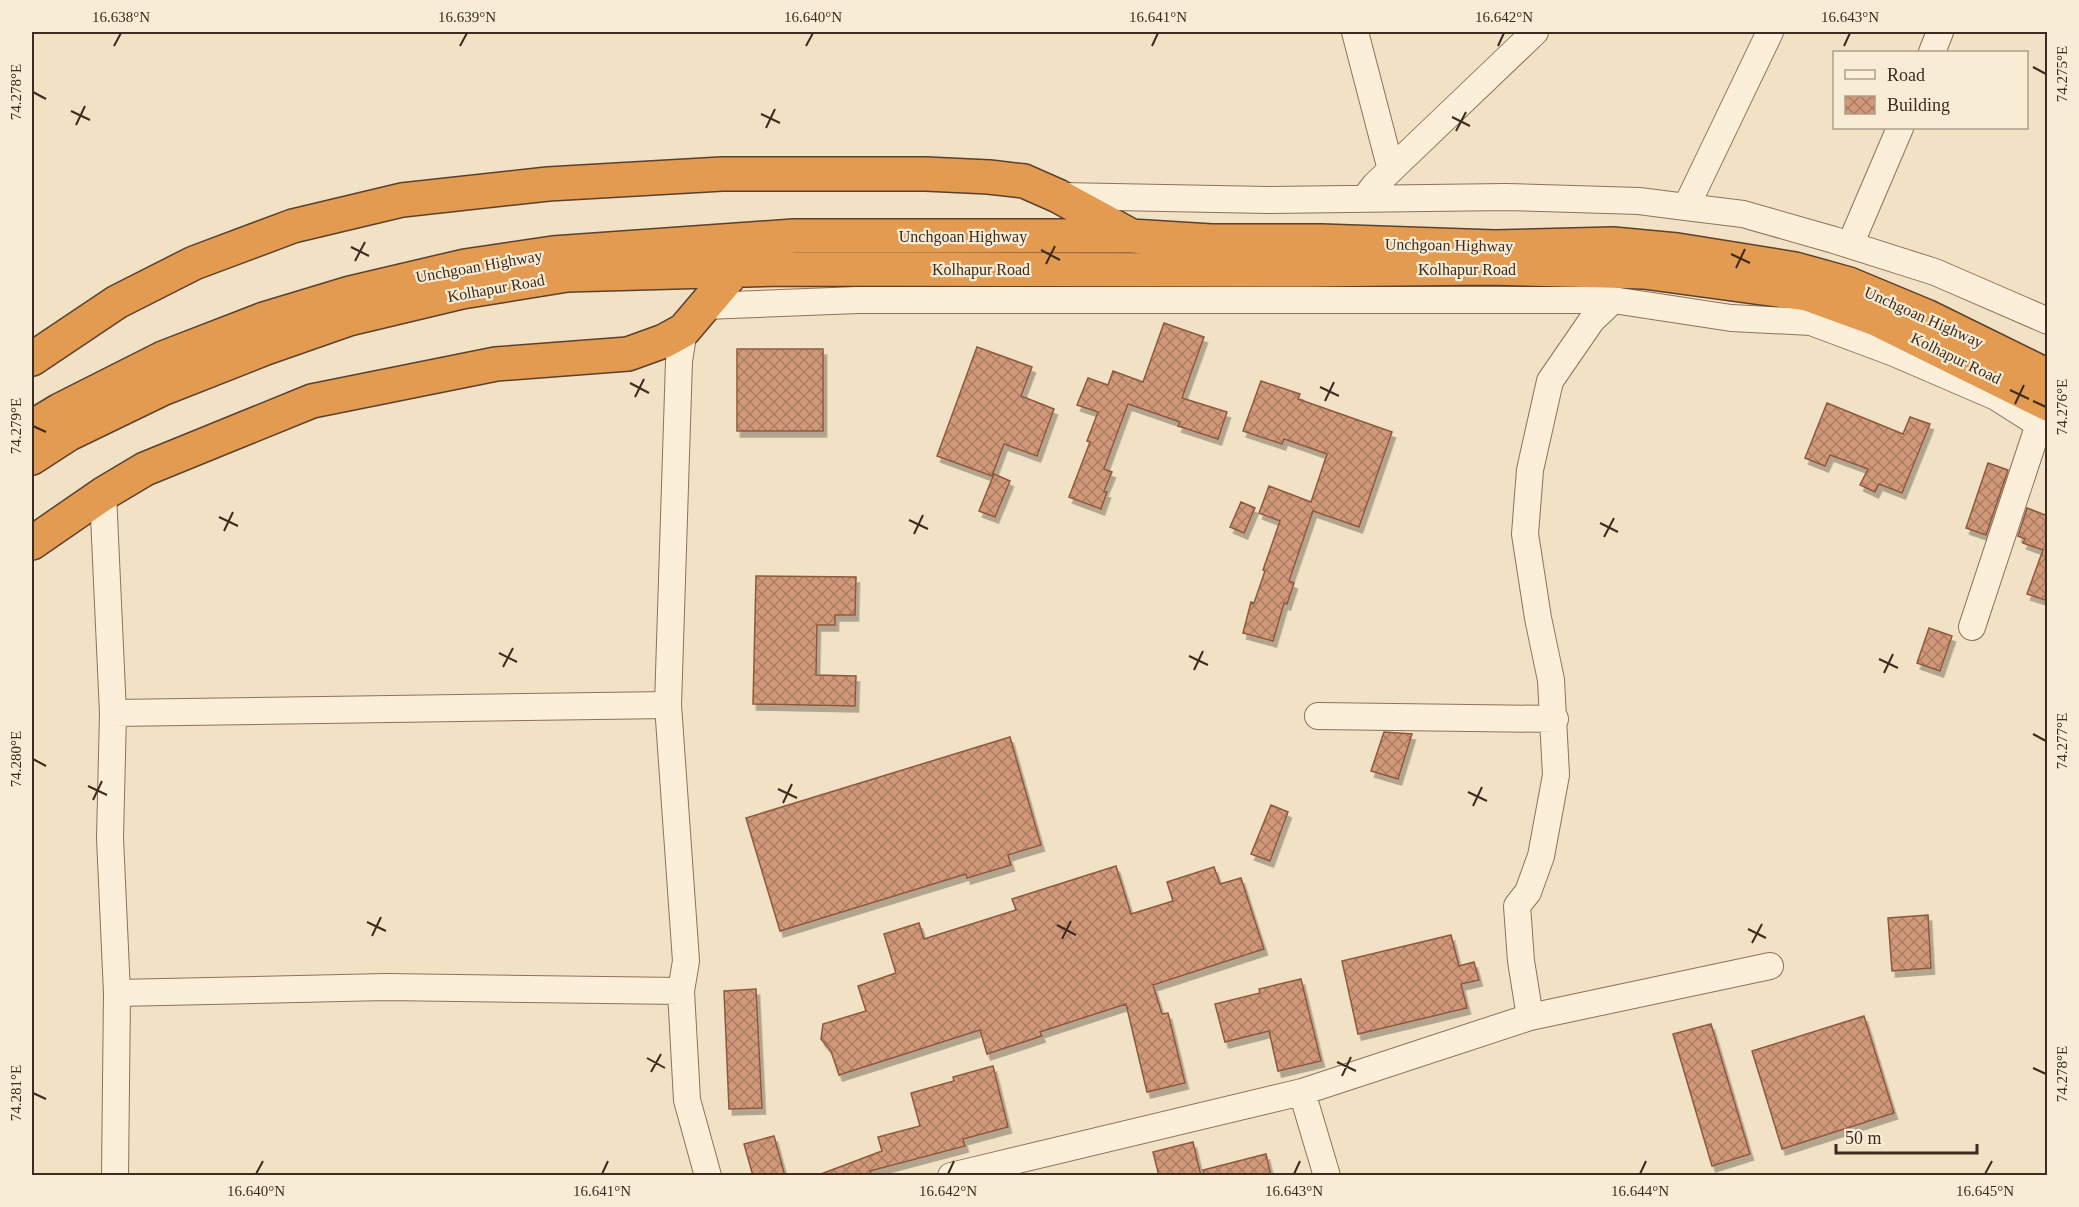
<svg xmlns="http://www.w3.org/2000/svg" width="2079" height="1207" font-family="'Times New Roman',serif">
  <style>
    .building { fill: url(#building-cross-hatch); stroke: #8e593e; stroke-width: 1.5; filter: url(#shadow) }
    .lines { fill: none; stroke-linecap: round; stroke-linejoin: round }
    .minor-casing { stroke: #8d725a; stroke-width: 28 }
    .highway-casing { stroke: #5b402e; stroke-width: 36 }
    .minor { stroke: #fbefd9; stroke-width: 26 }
    .highway { stroke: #e39b52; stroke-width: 33 }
    .ticks { fill: none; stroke: #3c2b1e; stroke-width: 2 }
    .labels { text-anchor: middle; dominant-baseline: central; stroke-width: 4.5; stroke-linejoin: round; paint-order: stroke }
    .street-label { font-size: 16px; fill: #3c2b1e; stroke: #f8ecd5 }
    .neatline { fill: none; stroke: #3c2b1e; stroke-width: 2 }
    .ticks-label { font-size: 15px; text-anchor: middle; fill: #3c2b1e }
  </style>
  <defs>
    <pattern id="building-cross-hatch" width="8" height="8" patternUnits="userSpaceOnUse" patternTransform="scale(1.5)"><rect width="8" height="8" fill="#d19979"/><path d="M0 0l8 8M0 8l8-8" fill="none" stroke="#ab7d63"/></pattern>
    <filter id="shadow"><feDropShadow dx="3.5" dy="6" stdDeviation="0" flood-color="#0004"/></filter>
  </defs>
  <rect width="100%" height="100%" fill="#f1e1c5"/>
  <path class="building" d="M1164 323 1204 337 1182 398 1227 412 1218 439 1178 426 1180 422 1128 404 1104 469 1112 472 1104 491 1107 492 1101 509 1069 497 1090 442 1087 441 1098 412 1077 405 1088 378 1108 385 1113 371 1143 382Z
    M977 347 1032 367 1021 396 1054 409 1037 456 1004 444 992 476 937 456Z
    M737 349H823V431H737Z
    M1261 381 1300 394 1298 399 1392 432 1359 527 1313 511 1289 581 1294 583 1287 604 1284 603 1273 641 1243 633 1251 602 1254 603 1265 571 1263 570 1280 521 1259 513 1269 486 1311 502 1327 454 1284 439 1282 444 1243 431Z
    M1827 403 1903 434 1910 417 1930 424 1902 493 1879 484 1875 492 1860 485 1868 469 1830 455 1825 466 1805 458Z
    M1988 463 2008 470 1986 535 1966 528Z
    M994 474 1010 481 995 517 979 511Z
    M1241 502 1255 508 1244 533 1230 527Z
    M2027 508 2048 516V601L2027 594 2043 550 2023 543 2025 539 2018 536Z
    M756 576 856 577 855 615H835V625H817L816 675 856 676 855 706 753 704Z
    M1929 628 1952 636 1940 671 1917 663Z
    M1384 732 1412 734 1398 779 1371 771Z
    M1010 737 1041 845 1008 855 1011 865 967 878 966 874 780 931 746 818Z
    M1271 805 1288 812 1270 861 1251 854Z
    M1116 866 1131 914 1173 901 1167 882 1214 867 1220 884 1241 878 1264 949 1153 985 1162 1014 1168 1013 1185 1083 1147 1092 1126 1004 1040 1032 1042 1036 987 1054 980 1030 839 1075 831 1051 821 1039 823 1024 866 1011 858 986 896 973 884 934 919 923 924 939 1016 910 1012 899Z
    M1928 915 1931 968 1892 971 1888 918Z
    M1451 935 1459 966 1474 962 1479 980 1461 984 1467 1008 1358 1034 1342 961Z
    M1301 979 1321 1061 1278 1071 1269 1031 1225 1042 1215 1004 1260 993 1259 989Z
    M756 989 762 1108 729 1109 724 991Z
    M1864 1016 1894 1113 1782 1149 1752 1051Z
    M1711 1024 1750 1154 1712 1166 1673 1034Z
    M993 1066 1008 1127 963 1139 965 1146 870 1171 872 1176H822L821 1174 882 1151 878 1137 920 1126 911 1093 954 1081 953 1077Z
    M774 1136 785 1176H753L744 1144Z
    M1193 1142 1201 1176H1159L1153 1152Z
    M1266 1154 1271 1176H1204L1203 1170Z"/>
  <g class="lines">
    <defs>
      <path id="minor" d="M1355 32 1391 170
        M1932 52 1940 32
        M1061 196 1268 200 1506 197 1639 201 1686 207 1743 214 1834 240 1935 272 2048 321
        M1364 199 1375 185 1535 32
        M1686 207 1770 32
        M1850 245 1900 128
        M704 306 858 300H1613L1731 318 1811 322 1894 353 1996 397 2048 430
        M684 330 679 361 668 705 686 961 681 991 687 1100 708 1176
        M103 494 113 713 110 838 117 993 115 1176
        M1972 627 2039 424
        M113 713 668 705
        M1318 716 1555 719
        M117 993 386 987 681 991
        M1530 1017 1521 961 1517 906 1528 892 1541 856 1556 775 1551 680 1538 618 1525 534 1530 470 1550 381 1592 320 1613 300
        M1302 1092 1327 1176
        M951 1176 1302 1092 1530 1017 1770 966"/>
      <path id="highway" d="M32 359 117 302 194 263 293 226 402 200 548 184 722 174H926L989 177 1024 181 1058 196 1128 234
        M32 427 60 410 163 358 264 319 350 293 465 266 553 253 794 236H1131L1211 241H1321L1495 247 1613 244 1677 250 1795 269 1849 284 1926 316 2048 376
        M32 458 69 434 162 389 266 348 349 319 462 292 567 275 783 269 1308 270 1489 268 1644 272 1807 294 1876 319 2048 404
        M32 543 103 494 145 469 312 401 496 364 628 354 664 341 684 330 734 271"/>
    </defs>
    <use href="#minor" class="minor-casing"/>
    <use href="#highway" class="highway-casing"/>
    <use href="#minor" class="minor"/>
    <use href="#highway" class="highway"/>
  </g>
  <path class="ticks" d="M114 46 121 33M460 46 467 33M806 46 813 33M1152 46 1158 33M1498 46 1504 33M1844 46 1850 33M2033 67 2046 74M33 92 46 99M71 111 90 120M761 114 780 123M1452 117 1470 126M76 125 85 106M766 128 775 109M1456 131 1466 112M351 247 369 256M1041 250 1060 260M1731 254 1750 263M355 261 365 242M1046 264 1055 246M1736 268 1745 249M630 383 649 393M1320 387 1339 396M2010 390 2029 399M635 397 644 379M1325 401 1334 382M2033 401 2046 407M2015 404 2024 385M33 426 46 432M219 517 238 526M909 520 928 529M1600 523 1618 532M224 531 233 512M914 534 923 515M1604 537 1614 518M499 653 517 662M1189 656 1208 665M1879 659 1898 668M503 667 513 648M1194 670 1203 651M1884 673 1893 654M2033 734 2046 741M33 759 46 766M88 786 107 795M778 789 797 798M1468 792 1487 801M93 800 102 781M783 803 792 784M1473 806 1482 787M367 922 386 931M1057 925 1076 935M1748 929 1766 938M372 936 381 917M1062 939 1071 921M1752 943 1762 924M647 1058 665 1068M1337 1062 1356 1071M2033 1068 2046 1074M651 1072 661 1054M1342 1076 1351 1057M33 1093 46 1099M256 1174 263 1161M602 1174 608 1161M948 1174 954 1161M1294 1174 1300 1161M1640 1174 1646 1161M1985 1174 1992 1161"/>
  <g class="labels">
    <g class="street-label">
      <text x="963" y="236">Unchgoan Highway</text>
      <text transform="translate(1449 245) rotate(1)">Unchgoan Highway</text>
      <text transform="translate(479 266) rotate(-10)">Unchgoan Highway</text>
      <text x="981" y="269">Kolhapur Road</text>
      <text x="1467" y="269">Kolhapur Road</text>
      <text transform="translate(496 288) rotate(-10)">Kolhapur Road</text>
      <text transform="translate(1924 317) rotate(24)">Unchgoan Highway</text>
      <text transform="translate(1956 358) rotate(26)">Kolhapur Road</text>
    </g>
  </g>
  <rect width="2079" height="1207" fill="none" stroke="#f8ecd5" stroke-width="66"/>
  <rect x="1833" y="51" width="195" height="78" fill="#f8ecd5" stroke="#ad9f8c" stroke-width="1.5"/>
  <rect x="1845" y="70" width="30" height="9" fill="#fbefd9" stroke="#ad9f8c" stroke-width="1.5"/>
  <text x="1887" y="81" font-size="18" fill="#3c2b1e">Road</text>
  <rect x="1845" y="96" width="30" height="18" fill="url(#building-cross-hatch)" stroke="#ad9f8c" stroke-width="1.5"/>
  <text x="1887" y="111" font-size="18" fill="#3c2b1e">Building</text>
  <path d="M1836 1144v9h141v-9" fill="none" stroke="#3c2b1e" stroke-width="3"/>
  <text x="1845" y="1144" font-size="18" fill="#3c2b1e" stroke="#f8ecd5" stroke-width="4.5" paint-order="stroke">50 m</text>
  <rect x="33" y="33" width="2013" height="1141" class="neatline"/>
  <g class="ticks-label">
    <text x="121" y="22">16.638°N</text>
    <text x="467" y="22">16.639°N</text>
    <text x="813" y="22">16.640°N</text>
    <text x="1158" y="22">16.641°N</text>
    <text x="1504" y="22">16.642°N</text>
    <text x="1850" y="22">16.643°N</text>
    <text transform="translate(2062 74) rotate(-90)" y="5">74.275°E</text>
    <text transform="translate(16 92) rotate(-90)" y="5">74.278°E</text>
    <text transform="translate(2062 407) rotate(-90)" y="5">74.276°E</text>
    <text transform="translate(16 426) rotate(-90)" y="5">74.279°E</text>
    <text transform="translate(2062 741) rotate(-90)" y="5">74.277°E</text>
    <text transform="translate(16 759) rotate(-90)" y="5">74.280°E</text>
    <text transform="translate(2062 1074) rotate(-90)" y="5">74.278°E</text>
    <text transform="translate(16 1093) rotate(-90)" y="5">74.281°E</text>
    <text x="256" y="1196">16.640°N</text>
    <text x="602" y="1196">16.641°N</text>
    <text x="948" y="1196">16.642°N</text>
    <text x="1294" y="1196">16.643°N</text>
    <text x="1640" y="1196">16.644°N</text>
    <text x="1985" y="1196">16.645°N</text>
  </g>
</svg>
